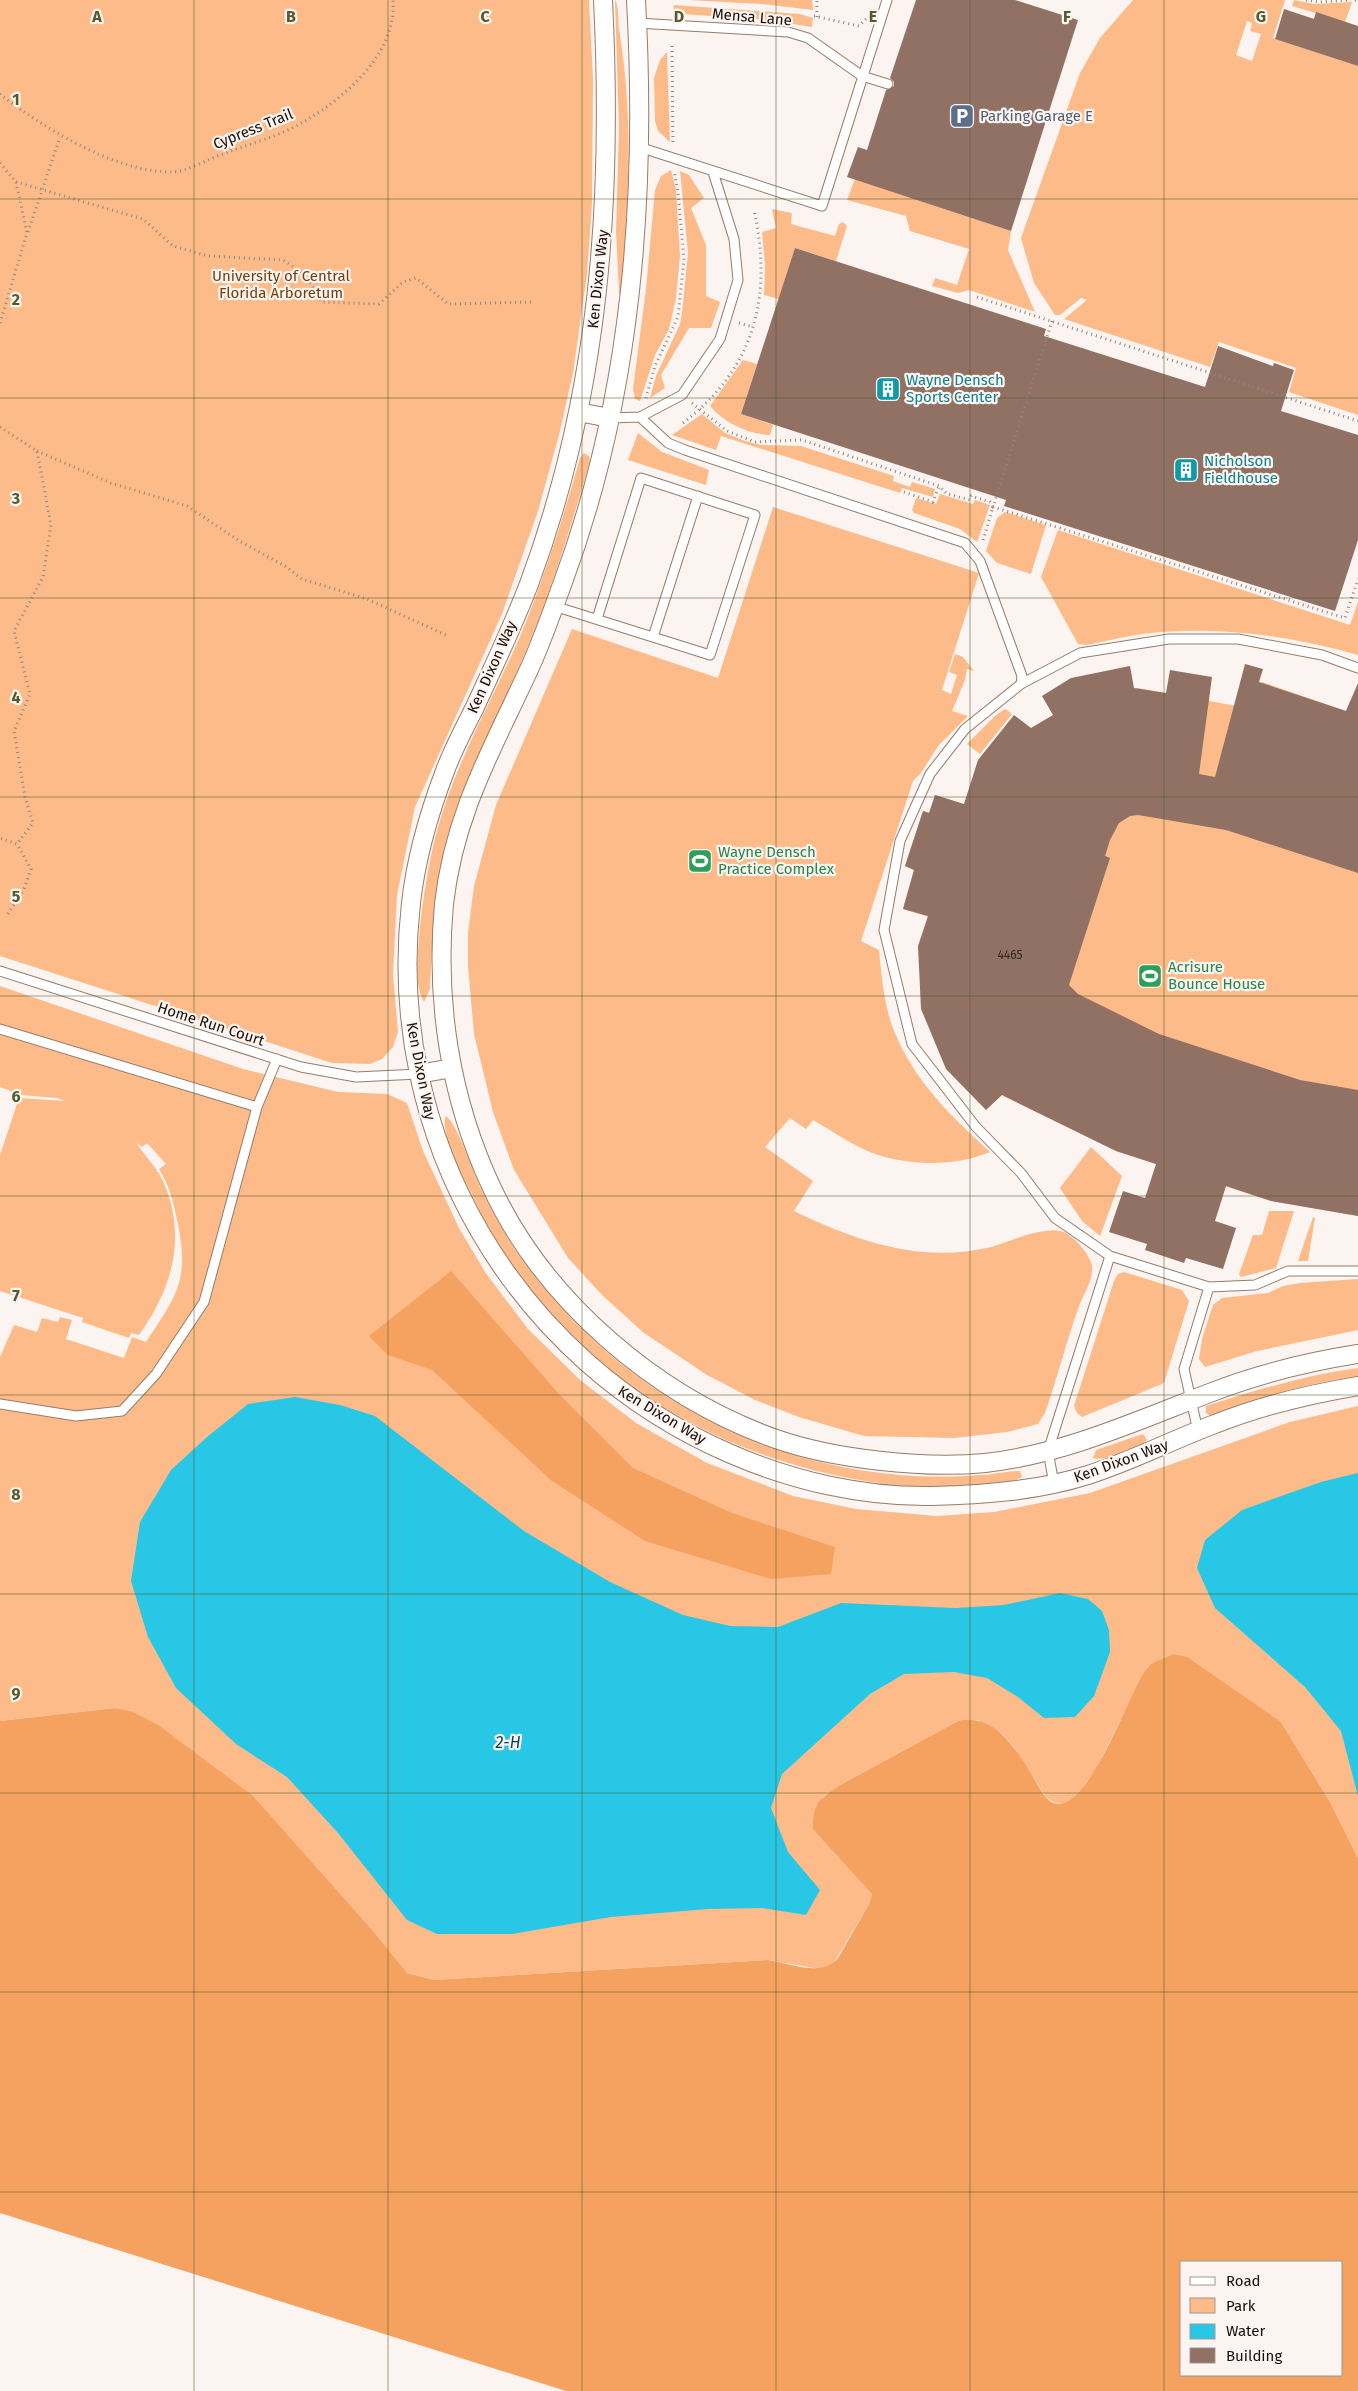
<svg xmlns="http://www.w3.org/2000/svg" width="1358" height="2391" font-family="'Fira Sans',sans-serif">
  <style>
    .green { fill: #fdbb89; fill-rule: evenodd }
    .forest { fill: #f5a261; fill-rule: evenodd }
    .water { fill: #29c7e6 }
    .building { fill: #907164 }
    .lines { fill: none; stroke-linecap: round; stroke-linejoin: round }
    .lane-casing { stroke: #977c68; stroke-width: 11 }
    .street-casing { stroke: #977c68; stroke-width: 20 }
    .path { stroke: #908782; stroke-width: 3; stroke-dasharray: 1 4; stroke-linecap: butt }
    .lane { stroke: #fff; stroke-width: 9 }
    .street { stroke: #fff; stroke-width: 18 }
    .grid { fill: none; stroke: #555b2a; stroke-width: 1; stroke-opacity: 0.55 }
    .labels { text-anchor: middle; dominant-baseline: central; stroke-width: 4.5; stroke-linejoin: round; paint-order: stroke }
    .number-label { font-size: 12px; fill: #36271e }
    .street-label { font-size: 15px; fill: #180e07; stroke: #fbf4f0 }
    .service-label { font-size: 15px; fill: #4e5e75; stroke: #fbf4f0; text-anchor: start }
    .park-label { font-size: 15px; fill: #733e0a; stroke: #fbf4f0 }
    .culture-label { font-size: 15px; fill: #0d838f; stroke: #fbf4f0; text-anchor: start }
    .leisure-label { font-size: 15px; fill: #27864d; stroke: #fbf4f0; text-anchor: start }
    .water-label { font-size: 16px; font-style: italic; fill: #004551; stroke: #fbf4f0 }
    .grid-label { font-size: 16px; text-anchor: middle; font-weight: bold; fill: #555b2a; stroke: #fbf4f0; stroke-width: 4.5; stroke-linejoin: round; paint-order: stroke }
  </style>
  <rect width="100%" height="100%" fill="#fbf4f0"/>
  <path class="green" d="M0 0H589L593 79 592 204 587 274 573 373 559 435 538 511 502 614 415 807 397 895 393 975 398 1032 393 1047 382 1059 370 1064 332 1063 0 956Z
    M615 0C619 5 618 21 619 29 634 120 629 202 621 294H619L616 231 619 128Z
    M688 0H812L813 10 761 4Z
    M1133 0H1285L1273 38 1358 66V415L1289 392 1296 368 1219 342 1210 367 1064 319 1087 300 1081 298 1060 315H1055L1034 283 1021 238 1080 73 1100 38ZM1247 21 1252 23 1250 31 1261 34 1252 61 1236 55Z
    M1294 0 1314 4 1352 2 1345 22 1292 6Z
    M674 5 800 14 813 18 812 27 767 20 683 14 673 11Z
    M667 52 670 142 658 131 655 121 654 78 660 60Z
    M671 170 676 190 680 256 676 298 669 329 655 355 640 401 635 399 633 389 646 289 655 190 661 176Z
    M680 171 689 175 704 198 691 208 706 245V296L720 302 711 328H689L661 375 665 388 650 398 656 376 680 324 682 313 688 253Z
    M855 179 1011 231 1008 250 1035 312 969 290 958 293 932 286 935 278 957 285 969 249 910 231 906 216 847 200Z
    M772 209 792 213 791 224 835 236 839 224 843 222 847 226 836 261 795 248 779 299 764 295 765 266 762 232 776 228Z
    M743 360 757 364 741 414 773 425 770 435C748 434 724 423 710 406Z
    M702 414 725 433 745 441 761 445 801 446 894 476 893 481 910 487 912 482 935 489 933 497 902 488 900 493 721 436 716 450 672 435Z
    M638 433 662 452 709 470 706 485 628 460Z
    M584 453 589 456 590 461C570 530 549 599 520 665 496 721 466 773 449 832 434 884 433 935 430 989L424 1002C414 986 418 956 419 938 424 885 433 832 453 783 475 726 506 673 528 617 548 565 565 512 580 458Z
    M940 494 973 504 975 500 990 505 977 542 960 529 914 513 912 510 916 498 936 504Z
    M773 507 979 573 942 690 951 694 957 675 949 672 955 654 963 657 974 671 967 669 965 680 952 711 968 716 938 746 921 773 913 781 861 941 879 950C882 978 884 1008 895 1033 915 1082 952 1117 990 1152 955 1167 905 1166 870 1152 850 1144 831 1130 813 1120L806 1129 790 1118 765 1147 813 1181 794 1211C856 1241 921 1264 991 1247 1013 1241 1036 1228 1060 1231 1072 1233 1090 1254 1092 1266 1094 1280 1082 1296 1078 1309 1066 1343 1057 1379 1045 1413L1038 1424 1007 1432 954 1438 864 1436 799 1417 755 1400 707 1375 644 1333 603 1296 568 1258 514 1170 493 1112 474 1034 468 967V932L474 886 496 805 572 629 718 678Z
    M1005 512 1046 525 1031 574 997 563 986 551 997 518Z
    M1058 530 1350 625 1358 602V655C1294 637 1229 627 1162 632 1137 633 1112 640 1087 645L1078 644 1041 577Z
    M1262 682 1346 711 1350 701 1358 704V1216L1271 1201 1116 1151 1003 1096 966 1055 948 923 903 909 914 870 905 866 923 811 932 813 931 808 935 795 985 811 1080 699 1138 688 1253 709Z
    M1005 709 1012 714 980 754 967 744 995 716Z
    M0 986 243 1069 338 1092 387 1094 407 1103 423 1151 459 1228 485 1272 528 1329 580 1380 636 1423 707 1463 793 1496 856 1509 937 1516 994 1512 1090 1493 1290 1422 1358 1406V1858L1330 1802 1281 1722 1148 1666 1095 1771 1076 1797 1065 1804 1055 1803 1046 1797 1013 1746 1003 1735 978 1720 958 1721 840 1785 822 1798 872 1894 869 1904 832 1966 819 1969 768 1960 434 1980 407 1973 115 1708 0 1721V1357L14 1325 37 1332 42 1318 58 1322 60 1317 72 1320 66 1339 124 1358 132 1337 146 1342C177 1295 189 1281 178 1224 173 1201 171 1189 159 1169L166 1164 147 1143 142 1147 136 1142C143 1154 155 1165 162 1179 188 1235 173 1287 139 1335L131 1333 129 1338 82 1322 83 1318 0 1291V1155L19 1098 65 1101 57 1098 21 1095 0 1087Z
    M446 1116C458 1124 474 1176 483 1193 492 1212 503 1231 515 1249 603 1378 743 1462 899 1475 926 1477 953 1477 979 1475 993 1475 1006 1471 1020 1471L1022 1477 1014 1481C978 1484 941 1489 905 1486 726 1470 555 1369 476 1203 468 1187 438 1132 446 1116Z
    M1091 1147 1122 1176 1100 1236 1082 1221 1060 1188Z
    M1269 1211H1294L1276 1268 1241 1277 1239 1274 1253 1235H1262Z
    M1313 1217 1315 1218 1308 1261H1298Z
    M1124 1272 1182 1290 1189 1301 1164 1383 1082 1417 1077 1413 1074 1406 1114 1281 1118 1274Z
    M1358 1279V1330L1257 1351 1205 1367 1199 1359 1202 1339 1213 1305 1222 1298 1268 1293 1283 1286 1300 1283Z
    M1358 1368V1377C1308 1382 1256 1399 1210 1416L1206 1413V1406C1256 1390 1306 1375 1358 1368Z
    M1143 1434 1147 1440C1143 1448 1102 1462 1093 1458L1096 1450Z"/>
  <path class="forest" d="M451 1271 559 1394 633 1468 732 1513 835 1547 831 1574 771 1579 645 1541 552 1481 432 1370 388 1355 369 1336Z
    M1173 1654 1187 1657 1281 1722 1330 1802 1358 1858V2391H566L0 2213V1721L115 1708 133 1712 158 1725 253 1796 371 1929 407 1973 434 1980 768 1960C789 1963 823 1978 838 1958L869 1904 872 1894 813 1829C813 1802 819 1800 840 1785L958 1721C1000 1711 1024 1763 1042 1792 1079 1850 1132 1680 1149 1666 1155 1661 1166 1658 1173 1654ZM1342 2262V2375H1182V2262Z"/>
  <path class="water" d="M295 1397 340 1405 375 1416 524 1531 610 1582 683 1615 730 1626 778 1627 841 1603 956 1608 1004 1605 1060 1593 1088 1599 1102 1611 1109 1630 1110 1652 1094 1696 1075 1717 1044 1718 1018 1697 987 1678 954 1672 904 1674 870 1694 782 1774 771 1808 788 1852 820 1890 806 1915 762 1908 708 1909 611 1917 512 1934H437L407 1920 338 1833 287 1777 236 1744 176 1688 148 1637 131 1581 140 1522 171 1470 207 1437 248 1404Z
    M1358 1473V1796L1341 1731 1305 1687 1215 1608 1197 1568 1205 1540 1242 1510 1321 1482Z"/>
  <path class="building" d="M916 0H1015L1078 20 1011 231 847 177 858 147 867 150 886 90 894 86V82L890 78Z
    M1284 9 1314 19 1316 12 1358 26V66L1275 39Z
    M795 248 1046 329 1044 336 1205 387 1218 346 1273 366 1274 363 1294 370 1281 411 1358 435V540L1335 611 1004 506 1006 500 741 414Z
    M1245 664 1263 669 1259 682 1346 711 1358 683V873L1226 830 1138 815 1130 816 1119 823 1110 840 1105 856 1110 858 1069 985 1078 994 1159 1034 1300 1080 1358 1090V1216L1271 1201 1226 1186 1215 1221 1236 1228 1223 1269 1186 1258 1184 1263 1145 1250 1147 1244 1109 1232 1123 1191 1145 1198 1156 1164 1116 1151 1002 1095 986 1110 946 1069 921 1009 918 946 928 916 903 909 914 870 905 866 923 811 929 813 935 795 964 804 978 760 1014 715 1031 728 1053 715 1042 696 1071 678 1130 666 1134 688 1166 693 1170 670 1212 677 1199 774 1215 777Z"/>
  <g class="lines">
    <defs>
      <path id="lane" d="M637 23 788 32 808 38 862 76 888 84
        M639 147 822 206 887 0
        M640 417 668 443 685 450 965 543 980 561 1022 676 1021 684
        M610 418 640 417 682 395 720 339 738 280 734 239 713 172
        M554 606 710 655 755 515 641 478 597 619
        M653 637 698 496
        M1358 668 1322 655 1238 639H1169L1080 653 1021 684 965 729 930 774 900 841 884 930 912 1044 976 1127 1021 1173 1055 1218 1110 1256 1209 1287 1255 1285 1288 1271H1358
        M0 971 301 1067 356 1077 419 1074
        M0 1029 257 1107 204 1302 156 1374 122 1411 76 1416 0 1404
        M257 1107 277 1059
        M1198 1431 1184 1369 1209 1287
        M1054 1484 1048 1451 1110 1256"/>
      <path id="street" d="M603 0C613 201 600 393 529 584 513 626 493 668 474 709 464 729 453 749 445 771 429 813 416 858 411 903 384 1138 515 1361 731 1454 793 1481 863 1497 931 1496 983 1495 1038 1491 1088 1475 1132 1461 1172 1440 1215 1424 1260 1406 1310 1394 1358 1386
        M636 0C647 197 632 396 563 582 553 609 543 638 531 665 494 746 454 813 444 904 435 1001 450 1098 491 1186 544 1301 657 1397 776 1439 833 1459 925 1469 985 1463 1064 1454 1134 1422 1207 1394 1255 1375 1307 1362 1358 1354
        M578 412 610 418
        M419 1074 452 1068"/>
    </defs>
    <use href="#lane" class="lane-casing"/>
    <use href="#street" class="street-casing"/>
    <path class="path" d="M1306 0 1319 2 1351 0
      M1355 0 1358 1
      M814 16 859 26 866 19
      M817 17V0
      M672 46 673 145
      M0 94C43 128 117 173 173 172 186 172 210 158 223 154 252 143 284 135 310 118 350 93 397 51 393 0
      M0 163 16 182 27 233 0 323
      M16 182 143 219 173 246 208 256 283 260 306 275 321 302 379 304 403 282 416 278 448 304 532 302
      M28 232 60 137
      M977 297 1358 421
      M1052 321 993 507 1345 618 1358 579
      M739 323 753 327
      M646 398 655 366 678 317 684 259 678 192 674 171
      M692 403 727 431 755 442 802 440 939 486 947 494 970 500 971 496 990 502 993 507 982 544
      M683 423C755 368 773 296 754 210
      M0 427 37 451 51 525 43 577 14 631 30 694 14 731 25 797 33 823 17 844 0 838
      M37 451 111 483 187 506 241 542 285 566 302 579 367 599 448 636
      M904 492 933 502 939 486
      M8 914 24 889 31 869 17 844"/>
    <use href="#lane" class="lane"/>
    <use href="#street" class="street"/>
  </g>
  <path class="grid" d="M194 0V2391M388 0V2391M582 0V2391M776 0V2391M970 0V2391M1164 0V2391M0 199H1358M0 398H1358M0 598H1358M0 797H1358M0 996H1358M0 1196H1358M0 1395H1358M0 1594H1358M0 1793H1358M0 1992H1358M0 2192H1358"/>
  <defs>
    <symbol id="parking-square" viewBox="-11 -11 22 22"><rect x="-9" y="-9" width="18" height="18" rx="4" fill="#5c6f8a" stroke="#fbf4f0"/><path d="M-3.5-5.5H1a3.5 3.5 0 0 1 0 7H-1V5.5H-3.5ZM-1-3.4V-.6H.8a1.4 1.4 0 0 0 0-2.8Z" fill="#fff"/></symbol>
    <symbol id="building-square" viewBox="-11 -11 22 22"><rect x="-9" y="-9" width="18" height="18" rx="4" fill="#0f9aa8" stroke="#fbf4f0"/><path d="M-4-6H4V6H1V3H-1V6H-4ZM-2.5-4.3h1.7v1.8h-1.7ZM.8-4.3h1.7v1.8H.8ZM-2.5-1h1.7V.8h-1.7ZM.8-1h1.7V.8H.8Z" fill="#fff"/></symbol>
    <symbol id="stadium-square" viewBox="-11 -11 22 22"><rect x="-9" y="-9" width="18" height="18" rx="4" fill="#2e9e5b" stroke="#fbf4f0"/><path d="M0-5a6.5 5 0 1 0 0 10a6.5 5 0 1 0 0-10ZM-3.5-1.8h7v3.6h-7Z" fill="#fff"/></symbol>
  </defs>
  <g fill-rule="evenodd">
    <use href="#parking-square" x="948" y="102" width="28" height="28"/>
    <use href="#building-square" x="874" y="375" width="28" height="28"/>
    <use href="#building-square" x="1172" y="456" width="28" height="28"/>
    <use href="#stadium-square" x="686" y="847" width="28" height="28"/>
    <use href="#stadium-square" x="1136" y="962" width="28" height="28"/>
  </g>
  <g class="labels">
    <g class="number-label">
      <text x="1010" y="955">4465</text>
    </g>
    <g class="street-label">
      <text transform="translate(752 17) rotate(5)">Mensa Lane</text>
      <text transform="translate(253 129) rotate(-22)">Cypress Trail</text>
      <text transform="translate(598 279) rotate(-84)">Ken Dixon Way</text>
      <text transform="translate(492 667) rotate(-66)">Ken Dixon Way</text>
      <text transform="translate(211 1024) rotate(18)">Home Run Court</text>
      <text transform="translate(421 1071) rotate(79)">Ken Dixon Way</text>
      <text transform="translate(662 1415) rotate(31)">Ken Dixon Way</text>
      <text transform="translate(1121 1461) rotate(-20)">Ken Dixon Way</text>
    </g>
    <g class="service-label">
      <text x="980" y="116">Parking Garage E</text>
    </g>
    <g class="park-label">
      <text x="281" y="276">University of Central<tspan x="281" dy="17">Florida Arboretum</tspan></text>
    </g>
    <g class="culture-label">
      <text x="906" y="380">Wayne Densch<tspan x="906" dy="17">Sports Center</tspan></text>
      <text x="1204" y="461">Nicholson<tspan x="1204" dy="17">Fieldhouse</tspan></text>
    </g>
    <g class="leisure-label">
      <text x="718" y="852">Wayne Densch<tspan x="718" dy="17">Practice Complex</tspan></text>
      <text x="1168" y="967">Acrisure<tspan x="1168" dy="17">Bounce House</tspan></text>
    </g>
    <g class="water-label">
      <text x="508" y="1742">2-H</text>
    </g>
  </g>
  <g class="grid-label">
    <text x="97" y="22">A</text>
    <text x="291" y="22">B</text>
    <text x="485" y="22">C</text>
    <text x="679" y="22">D</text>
    <text x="873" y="22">E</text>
    <text x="1067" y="22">F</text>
    <text x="1261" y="22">G</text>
    <text x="16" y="105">1</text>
    <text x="16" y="305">2</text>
    <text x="16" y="504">3</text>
    <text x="16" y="703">4</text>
    <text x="16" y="902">5</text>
    <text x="16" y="1102">6</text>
    <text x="16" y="1301">7</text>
    <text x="16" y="1500">8</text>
    <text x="16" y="1699">9</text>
  </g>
  <rect x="1180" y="2261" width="162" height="115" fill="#fbf4f0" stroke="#a09893"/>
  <rect x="1190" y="2277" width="25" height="8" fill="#ffffff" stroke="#a09893"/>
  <text x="1226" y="2286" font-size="15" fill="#180e07">Road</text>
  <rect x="1190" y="2298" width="25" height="15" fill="#fdbb89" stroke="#a09893"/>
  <text x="1226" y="2311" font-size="15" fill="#180e07">Park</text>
  <rect x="1190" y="2324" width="25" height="15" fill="#29c7e6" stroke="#a09893"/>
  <text x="1226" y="2336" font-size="15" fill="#180e07">Water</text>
  <rect x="1190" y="2348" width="25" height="15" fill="#907164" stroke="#a09893"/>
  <text x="1226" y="2361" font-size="15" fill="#180e07">Building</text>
</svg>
